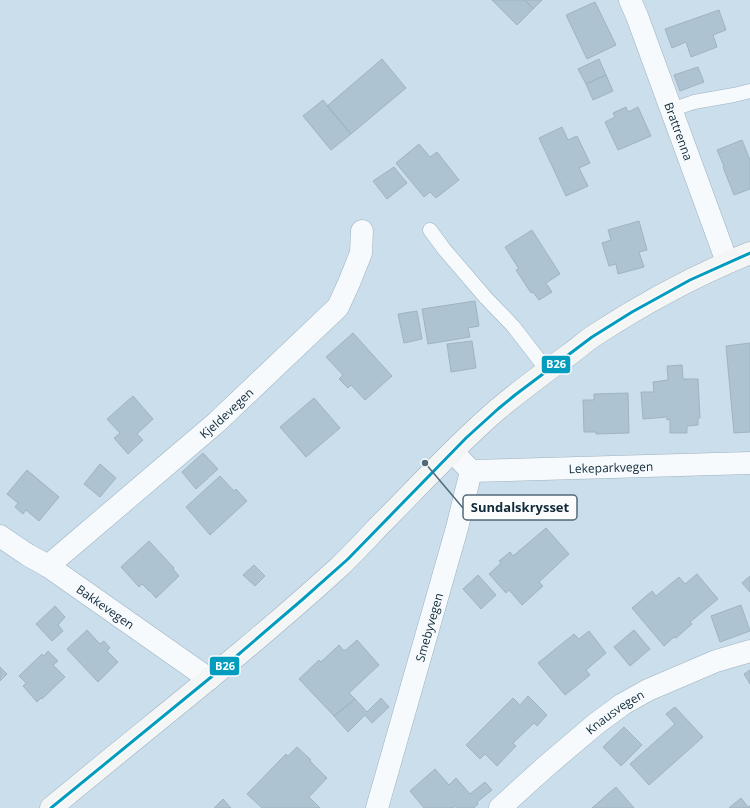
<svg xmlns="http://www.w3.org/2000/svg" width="750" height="808" font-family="'Open Sans',sans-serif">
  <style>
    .building { fill: #aec3d2; stroke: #9fb4c1 }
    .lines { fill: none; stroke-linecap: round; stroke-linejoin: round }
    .lane-casing { stroke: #9db2c0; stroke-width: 15 }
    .street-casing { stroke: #9db2c0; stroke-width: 23 }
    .secondary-casing { stroke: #9db2c0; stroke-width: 23 }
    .lane { stroke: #f7fafc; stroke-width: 14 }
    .street { stroke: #f7fafc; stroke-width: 22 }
    .secondary { stroke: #f4f5f5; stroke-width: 22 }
    .bus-1-casing { stroke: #fcfcfc; stroke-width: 6 }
    .bus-1 { stroke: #029cbf; stroke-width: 3 }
    .labels { text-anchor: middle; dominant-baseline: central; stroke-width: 3; stroke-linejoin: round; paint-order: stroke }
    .street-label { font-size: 12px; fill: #102a3a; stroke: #fcfcfc }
    .leader { fill: none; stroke: #516978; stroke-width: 1.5 }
    .callout-dot { fill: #516978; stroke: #fcfcfc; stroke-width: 1.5 }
    .callout { fill: #fcfcfc; stroke: #516978; stroke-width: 1.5 }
    .callout-label { font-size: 13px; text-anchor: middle; font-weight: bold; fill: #102a3a }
    .line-badge { stroke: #fcfcfc; stroke-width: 1.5 }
    .badge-label { font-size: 11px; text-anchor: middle; font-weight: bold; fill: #fff }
  </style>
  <rect width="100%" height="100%" fill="#cadeec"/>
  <path class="building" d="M492 0H525L533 9 517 25Z
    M525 0H542L533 9Z
    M595 2 616 45 587 59 566 15Z
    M719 10 726 30 713 35 717 47 691 57 686 42 672 48 665 29Z
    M382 59 406 88 351 134 327 106Z
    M599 59 606 75 586 84 578 69Z
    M698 67 704 82 680 91 674 75Z
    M606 75 613 91 593 100 586 84Z
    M323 100 351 134 331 150 303 116Z
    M626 107 628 112 638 107 651 136 618 150 605 122 615 117 613 113Z
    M562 127 568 140 577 136 590 163 579 168 588 186 566 196 539 138Z
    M742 140 750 160V189L734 195 723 167 724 166 717 150Z
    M419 144 430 157 437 152 459 180 436 198 430 192 424 197 396 163Z
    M394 167 407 183 387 199 373 181Z
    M639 221 647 250 639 252 644 267 618 274 616 264 609 266 602 243 611 240 608 230Z
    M532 230 560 274 546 283 552 292 539 300 533 292 531 293 516 270 519 269 505 247Z
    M475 301 479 326 468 328 470 337 428 344 422 309Z
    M417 311 422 339 404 343 398 314Z
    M353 333 392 376 365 400 351 385 348 388 339 379 343 375 326 357Z
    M472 341 476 368 451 372 447 344Z
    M750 343V432L734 433 726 346Z
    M682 365 683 379H698L700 418H698V425L687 426V433H670V419L667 420V417L643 419 641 392H654L653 382 668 380 667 366Z
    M628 393 629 433 596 434V432H584L583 400H594V394Z
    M133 396 153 419 137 434 143 440 128 454 114 438 120 433 107 419Z
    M314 398 340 428 306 457 280 427Z
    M203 453 218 469 196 489 182 472Z
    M100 464 116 478 100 497 84 484Z
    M27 470 59 497 39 521 26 510 23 514 15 507 18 503 7 494Z
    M220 476 234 491 236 489 247 501 210 535 186 507Z
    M546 528 569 554 539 582 543 586 522 605 509 590 506 593 489 574 501 563 499 561 510 552 513 556Z
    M149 541 174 568 173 569 179 576 156 598 150 591H149L142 584 139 587 121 567Z
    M254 565 265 576 255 586 243 575Z
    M697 574 718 599 690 622 692 624 676 638 674 637 664 646 632 608 652 591 656 596 679 577 685 584Z
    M478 575 496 595 481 609 463 589Z
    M750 576V592L742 583Z
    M741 605 750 631 720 642 711 616Z
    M55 606 65 617 58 625 63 631 52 641 36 624Z
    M87 630 100 644 104 641 110 648 107 651 118 662 98 682 67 649Z
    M634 630 650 649 630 666 614 647Z
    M589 631 606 653 586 670 590 675 565 695 538 663 574 634 579 639Z
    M357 640 379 665 349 693 355 699 334 716 299 679 319 660 321 662 339 645 343 650H346Z
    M48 651 58 661 53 665 65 677 42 699 41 698 37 702 23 686 26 683 19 676 42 654 44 656Z
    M0 667 7 674 0 681Z
    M750 670V684L744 674Z
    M528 696 547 715 537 726 534 723 513 743 516 746 497 766 485 754 480 759 466 745 513 698 520 705Z
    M381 698 389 707 372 723 365 715 348 732 334 716 355 699 367 712Z
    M675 707 703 737 649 785 630 764 675 724 666 714Z
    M624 727 642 745 621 766 603 747Z
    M297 747 311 760 310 761 327 778 309 797 320 808H262L247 794 286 754 288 756Z
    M435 769 449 785 456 778 470 794 485 782 492 790 477 802 478 804 474 808H457L456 806 454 808H424L410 791Z
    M616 787 634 808H592Z
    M741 798 748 807 750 806V808H729Z
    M223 799 231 808H214Z"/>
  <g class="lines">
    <defs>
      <path id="lane" d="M671 110 694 102 734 95 750 91
        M430 230 444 249 486 298 513 326 547 370"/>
      <g id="street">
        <path id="s1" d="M630 0 637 16 727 262"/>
        <path id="s2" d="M471 471 750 463"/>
        <path id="s3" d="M0 536 28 555 48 566 209 679"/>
        <path id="s4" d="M48 566 217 422 338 307 349 283 361 253 362 231"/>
        <path id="s5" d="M377 808 457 528 471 471 453 452"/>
        <path id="s6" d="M500 808 544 768 597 723 623 704 648 690 716 661 750 651"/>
      </g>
      <path id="secondary" d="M51 808C147 728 246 652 338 568 351 556 364 542 376 529 416 489 455 446 498 409 521 390 545 372 570 354 578 348 586 341 595 335 644 303 696 275 750 253"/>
    </defs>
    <use href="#lane" class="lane-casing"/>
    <use href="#street" class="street-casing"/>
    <use href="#secondary" class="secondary-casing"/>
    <use href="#lane" class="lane"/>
    <use href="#street" class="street"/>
    <use href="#secondary" class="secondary"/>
    <defs>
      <path id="bus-1" d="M51 808 232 660 303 599 348 559 466 438 498 409 515 395 592 337 632 312 690 280 750 253"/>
    </defs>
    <use href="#bus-1" class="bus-1-casing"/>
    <use href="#bus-1" class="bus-1"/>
  </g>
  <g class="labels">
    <g class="street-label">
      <text stroke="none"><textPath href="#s1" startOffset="140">Brattrenna</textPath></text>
      <text stroke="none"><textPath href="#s4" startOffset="235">Kjeldevegen</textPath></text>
      <text stroke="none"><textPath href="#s2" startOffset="140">Lekeparkvegen</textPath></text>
      <text stroke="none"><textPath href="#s3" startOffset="127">Bakkevegen</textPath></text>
      <text stroke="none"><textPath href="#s5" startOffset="188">Smebyvegen</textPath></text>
      <text stroke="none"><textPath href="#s6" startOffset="150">Knausvegen</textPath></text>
    </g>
  </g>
  <path class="leader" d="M425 463L463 508"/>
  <circle class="callout-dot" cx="425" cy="463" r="4"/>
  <rect class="callout" x="463" y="495" width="114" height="25" rx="4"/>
  <g class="callout-label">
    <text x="520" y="512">Sundalskrysset</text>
  </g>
  <g class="line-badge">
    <rect x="541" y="355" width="30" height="19" rx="4" fill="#029cbf"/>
    <rect x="209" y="656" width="31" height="20" rx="4" fill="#029cbf"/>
  </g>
  <g class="badge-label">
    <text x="556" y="368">B26</text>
    <text x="225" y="670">B26</text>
  </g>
</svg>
